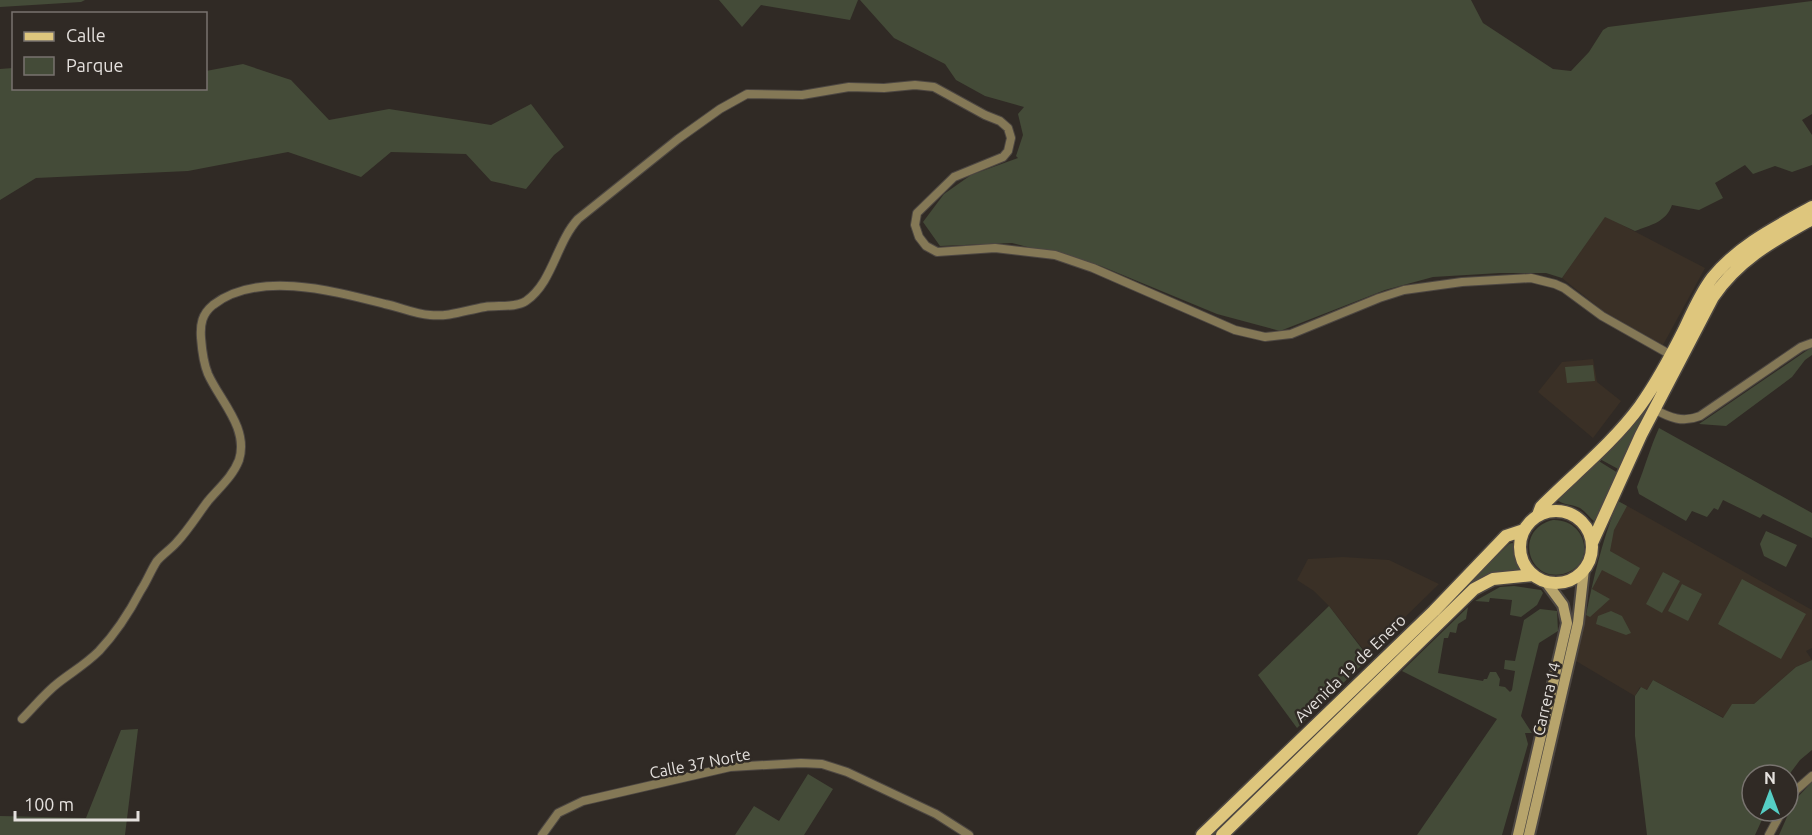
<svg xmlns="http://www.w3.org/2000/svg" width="1812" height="835" font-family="Ubuntu,sans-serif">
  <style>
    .built { fill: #3a3026 }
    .green { fill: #444b38 }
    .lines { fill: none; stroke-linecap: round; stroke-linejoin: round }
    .minor-casing { stroke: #4d4742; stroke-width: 10 }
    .secondary-casing { stroke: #4d4742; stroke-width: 14 }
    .primary-casing { stroke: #4d4742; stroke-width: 15 }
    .minor { stroke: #847856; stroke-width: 8 }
    .secondary { stroke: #b7a46c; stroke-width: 10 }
    .primary { stroke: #dec67d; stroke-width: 12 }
    .labels { text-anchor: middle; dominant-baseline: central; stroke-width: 5; stroke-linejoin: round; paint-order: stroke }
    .street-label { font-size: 16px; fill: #e4e0dd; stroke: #302a25 }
  </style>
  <rect width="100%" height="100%" fill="#302a25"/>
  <path class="built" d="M1605 216 1705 268 1663 345 1603 311 1562 278Z
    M1593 359 1597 382 1621 401 1593 438 1538 392 1562 362Z
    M1622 503 1812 610V648L1806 651 1812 660 1796 667 1754 704 1724 718 1653 680 1647 690 1640 687 1635 696 1576 661 1592 589Z
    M1343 557 1389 560 1439 584 1367 654 1329 606 1314 591 1297 580 1308 559Z"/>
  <path class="green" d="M0 0H85L81 2 0 7Z
    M719 0H858L850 20 761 5 742 27Z
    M860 0H1471L1483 23 1553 69 1571 71 1589 52 1603 30 1608 27 1812 1V114L1802 120 1812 135V165L1792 172 1775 166 1753 174 1745 165 1715 183 1723 198 1699 210 1672 205C1666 222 1651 225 1635 231L1605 217 1562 278 1546 273H1500L1433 277 1385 290 1280 331 1217 314 1101 266 1012 243 940 246 923 222 944 194 971 175 1018 158 1016 156 1023 135 1018 114 1024 107 985 96 956 80 945 64 894 38Z
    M243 64 291 80 329 120 389 109 491 125 531 104 564 147 554 155 526 189 491 181 466 154 391 152 361 177 288 152 188 171 36 178 0 200V69L13 68 14 88H206V71Z
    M1812 347V355L1805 360 1792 377 1726 426 1699 424Z
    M1681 352 1644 416 1620 470 1598 458Z
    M1593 365 1595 381 1567 383 1565 367Z
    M1659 428 1812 513V538L1763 514 1760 518 1723 500 1718 510 1714 508 1707 517 1692 511 1686 521 1639 494 1637 487C1645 467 1650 448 1659 428Z
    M1597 460 1618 473 1595 522C1590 518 1586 512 1580 508 1572 504 1563 505 1557 500Z
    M1618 501 1627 506 1614 530 1610 551 1640 568 1631 585 1602 570 1592 589 1610 599 1590 617 1586 615C1594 575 1603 538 1618 501Z
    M1553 520C1588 519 1597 566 1563 574 1527 582 1514 529 1553 520Z
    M1766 531 1797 545 1786 567 1764 556 1760 544Z
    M1512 543 1514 544 1520 571 1472 587 1215 835H1208L1509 544Z
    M1663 572 1680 581 1662 613 1646 604Z
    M1742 579 1806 614 1781 659 1718 624Z
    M1682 584 1702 594 1688 621 1668 611Z
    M1514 586 1541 590 1543 593 1537 605 1521 617 1510 615 1512 600 1490 598 1489 602 1475 601 1500 587Z
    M1329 606 1369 658 1297 728 1258 675Z
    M1468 607 1466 619 1458 624 1456 633 1450 632 1448 638H1444L1438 673 1483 681 1484 679H1487L1490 672H1496L1500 679 1499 686 1505 687 1510 692 1512 690 1515 671 1504 669 1505 660 1515 661 1524 620 1540 609 1557 611 1558 631 1539 643 1521 716 1532 733H1525L1528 744 1502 835H1417L1497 719 1402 671Z
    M1611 611 1622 616 1631 633 1626 635 1596 624 1598 616Z
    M1812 660V750L1800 760 1788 776 1752 775V811H1766L1755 835H1647L1635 736V696L1641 687 1647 690 1653 680 1723 718 1732 704H1754L1796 667Z
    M138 729 125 835H0V816L86 818 121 730Z
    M808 774 833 789 804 835H735L754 806 779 821Z
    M1812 782V835H1779L1794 801Z"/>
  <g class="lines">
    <defs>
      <path id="minor" d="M1654 409C1670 418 1683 423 1700 416L1801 347 1812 343
        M22 719C34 707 45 693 58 683 72 672 86 664 99 651 115 634 130 611 141 590 147 581 151 570 157 561 163 554 171 549 177 542 189 529 198 514 208 501 219 488 233 476 239 460 249 428 220 401 208 374 203 362 202 351 201 338 200 324 202 314 213 305 258 270 334 291 385 304 400 307 414 314 430 315 450 317 466 310 485 307 497 305 516 308 526 301 553 282 556 243 578 219L678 139 720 109 747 94 802 95 849 87 884 88 915 85 934 87 985 115 1000 121 1008 128 1011 138 1008 151 1003 157 954 177 917 213 915 225 919 237 926 246 937 252 995 248 1055 255 1093 268 1235 330 1265 337 1291 334 1379 298 1404 290 1462 282 1531 278 1555 284 1564 288 1602 316 1671 355
        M1788 802 1796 790 1812 776
        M542 835 558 813 583 801 730 767 801 763 822 764 847 772 936 814 969 835
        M1769 835 1782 811"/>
      <path id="secondary" d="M1518 835 1567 623 1563 605 1546 582
        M1529 835 1578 623 1584 569"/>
      <path id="primary" d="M1520 547a36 36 0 1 1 72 0a36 36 0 1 1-72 0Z
        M1538 515 1541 507C1574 474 1613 443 1640 406 1657 382 1671 356 1684 330 1692 313 1700 294 1712 278 1739 245 1776 227 1812 207
        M1592 543 1641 435 1713 297C1739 259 1773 241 1812 219
        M1202 835 1434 611 1506 536 1524 530
        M1222 835 1474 589 1493 579 1533 575"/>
    </defs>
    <use href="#minor" class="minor-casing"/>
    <use href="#secondary" class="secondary-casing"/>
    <use href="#primary" class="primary-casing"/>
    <use href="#minor" class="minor"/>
    <use href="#secondary" class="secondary"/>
    <use href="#primary" class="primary"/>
  </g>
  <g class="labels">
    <g class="street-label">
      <text transform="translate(1350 668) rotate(-44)">Avenida 19 de Enero</text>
      <text transform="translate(1546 699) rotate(-77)">Carrera 14</text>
      <text transform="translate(700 763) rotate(-11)">Calle 37 Norte</text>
    </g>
  </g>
  <rect x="12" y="12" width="195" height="78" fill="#302a25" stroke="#78736f" stroke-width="1.5"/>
  <rect x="24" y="32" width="30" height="9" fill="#dec67d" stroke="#78736f" stroke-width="1.5"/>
  <text x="66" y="42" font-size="18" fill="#e4e0dd">Calle</text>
  <rect x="24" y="57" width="30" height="18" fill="#444b38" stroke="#78736f" stroke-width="1.5"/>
  <text x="66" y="72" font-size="18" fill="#e4e0dd">Parque</text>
  <g transform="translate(1770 793)"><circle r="28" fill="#302a25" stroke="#78736f" stroke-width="1.5"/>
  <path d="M0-4.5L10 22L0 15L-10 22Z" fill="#55cec5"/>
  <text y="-9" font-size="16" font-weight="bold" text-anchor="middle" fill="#e4e0dd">N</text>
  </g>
  <path d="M15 811v9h123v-9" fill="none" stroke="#e4e0dd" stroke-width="3"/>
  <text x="24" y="811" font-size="18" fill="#e4e0dd" stroke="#302a25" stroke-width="4.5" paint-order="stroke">100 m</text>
</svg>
